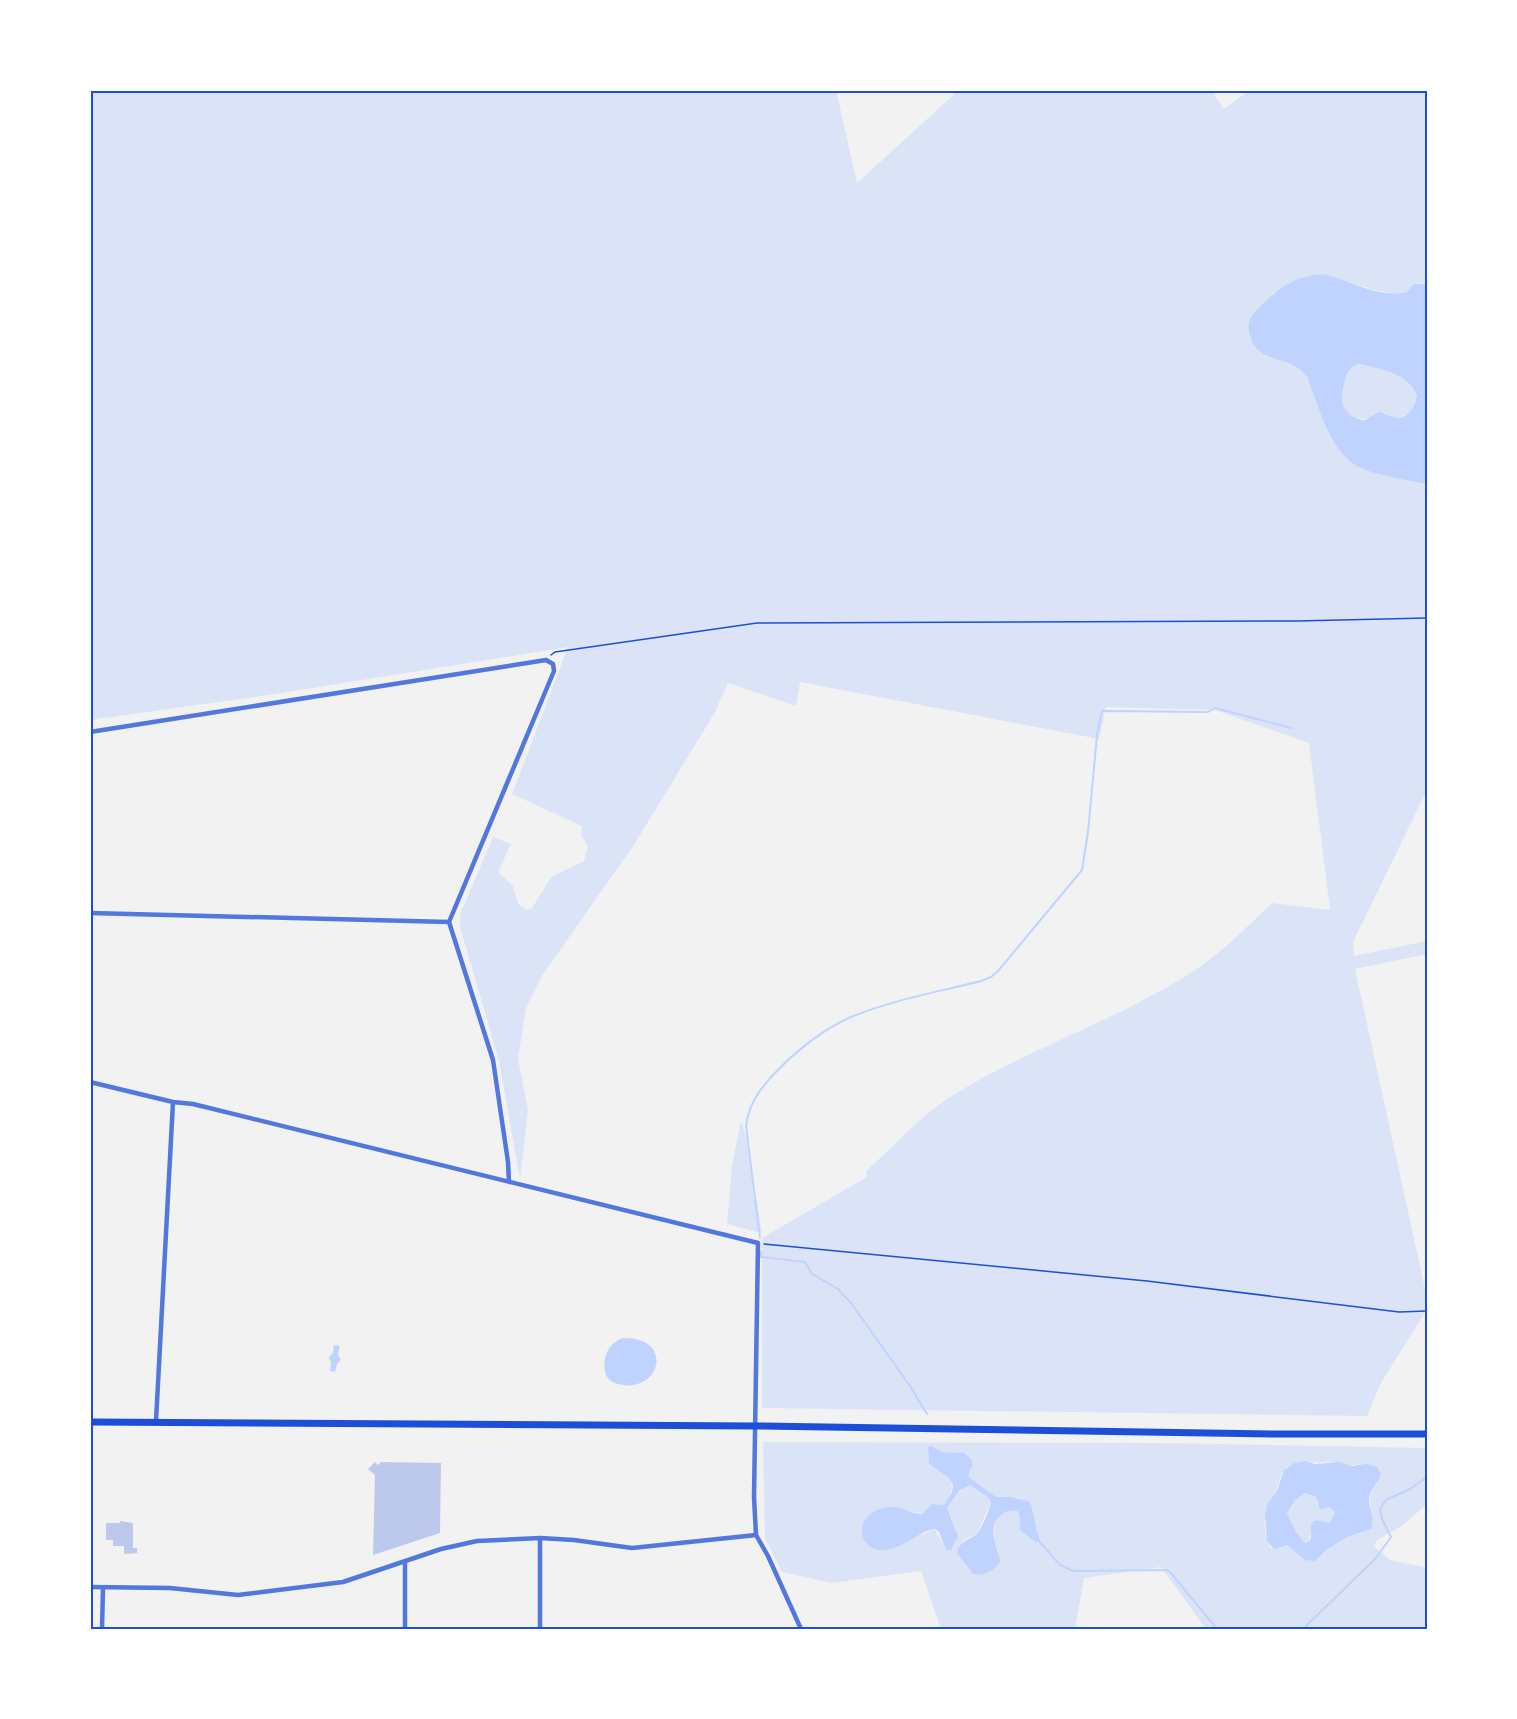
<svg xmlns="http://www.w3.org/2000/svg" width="1517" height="1719" font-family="Barlow,sans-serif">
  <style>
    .green { fill: #dbe4f7; fill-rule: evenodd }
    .water { fill: #bfd3fe; fill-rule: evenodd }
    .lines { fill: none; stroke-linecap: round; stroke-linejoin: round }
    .stream { stroke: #bfd3fe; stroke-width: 2 }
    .building { fill: #bdc9ec }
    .path { stroke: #1d4ed8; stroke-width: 1.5 }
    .minor { stroke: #5277de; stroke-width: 4.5 }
    .primary { stroke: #1d4ed8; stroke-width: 7 }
    .neatline { fill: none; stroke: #1d4ed8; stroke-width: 2 }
  </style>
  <rect width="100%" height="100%" fill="#f2f2f2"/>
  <path class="green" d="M90 90H836L857 183 959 90H1211L1224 109 1250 90H1427V284L1420 283 1407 292 1394 294 1374 290 1323 274 1306 276 1272 294 1248 330C1261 373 1287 347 1307 377 1318 404 1329 449 1355 465 1371 475 1407 479 1427 484V790L1353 942 1354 956 1427 941V954L1355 969 1427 1298V1309L1381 1383 1367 1416 762 1408V1238L867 1177 866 1171C895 1146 921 1114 955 1094 1028 1049 1112 1022 1186 976 1218 956 1245 929 1272 903L1330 910 1309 743 1215 710 1106 707 1099 739 800 682 796 706 728 683 714 714 632 848 543 974 526 1008 518 1059 528 1110 520 1179 499 1061 460 927V914L493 837 511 844 498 872 513 886 518 904 526 910 532 908 551 877 584 861 588 846 581 835 582 826 512 794 568 647 269 695 90 720Z
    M1359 364C1380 369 1409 373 1417 396 1414 414 1401 423 1385 413 1368 419 1348 426 1342 402 1343 388 1344 369 1359 364Z
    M741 1121 745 1133 762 1233 727 1224 732 1166Z
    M763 1442 1163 1443 1427 1448V1504L1402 1526 1377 1540 1374 1546 1390 1560 1427 1568V1629H1206L1161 1567 1084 1578 1075 1629H941L921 1571 832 1583 782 1572 765 1538ZM931 1446 943 1452 964 1453 969 1477 996 1497 1019 1498 1034 1518V1528L1040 1540 1035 1543 1020 1530V1521L1018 1511C990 1506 991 1535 999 1552L974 1574 957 1553 962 1541 977 1533 991 1503 989 1498 970 1485 961 1490 947 1508 956 1529 946 1550 935 1529 922 1535 895 1507 922 1514 932 1504 944 1505C960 1480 950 1479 929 1464L928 1447ZM1305 1461C1316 1464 1324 1461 1335 1462 1344 1463 1349 1467 1359 1464L1377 1483C1366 1500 1371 1505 1373 1523L1366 1531 1347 1537 1328 1549 1324 1554 1305 1560 1287 1545 1271 1548C1264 1538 1263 1517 1267 1505 1269 1499 1275 1495 1277 1489 1280 1481 1280 1474 1287 1467 1292 1463 1298 1462 1305 1461Z
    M1305 1493 1316 1497 1318 1506 1322 1510 1329 1507 1335 1512 1330 1523 1317 1520 1311 1531 1310 1541 1305 1543 1296 1532 1287 1513 1295 1500Z"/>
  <path class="water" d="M1323 274C1350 280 1379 299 1407 292L1414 284H1427V484C1408 480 1371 475 1355 465 1329 449 1318 404 1307 377 1290 353 1259 366 1250 336 1245 318 1255 312 1266 301 1282 285 1300 275 1323 274ZM1359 364C1380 369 1409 373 1417 396 1415 407 1407 421 1394 417 1388 416 1385 413 1379 412L1365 420C1354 420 1344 412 1342 402 1343 388 1344 368 1359 364Z
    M623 1338C676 1337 660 1395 618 1384 611 1382 607 1379 605 1372 602 1356 609 1343 623 1338Z
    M334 1345 340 1346 338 1354 341 1360 337 1364 335 1372 330 1371 331 1363 329 1357 333 1353Z
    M931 1446 943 1452 964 1453 971 1459 973 1466 969 1472V1477L996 1497H1011L1030 1502C1035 1515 1034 1528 1040 1540L1036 1543 1020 1530V1521L1018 1511C1012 1510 1009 1510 1004 1513 984 1525 998 1545 1000 1562 993 1571 985 1576 973 1574L957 1553C960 1539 971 1541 978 1532 984 1524 988 1513 991 1503L989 1498 970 1485 960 1490 947 1508 958 1536 951 1550H946L939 1532 935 1529C918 1531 904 1549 884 1550 853 1551 854 1508 891 1507 902 1506 911 1514 922 1514L932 1504 944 1505 952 1492 953 1485 949 1478 929 1464 928 1447Z
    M1305 1461 1315 1464 1339 1462 1352 1466 1367 1464 1377 1467 1381 1474C1378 1482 1371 1490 1369 1498 1368 1509 1376 1518 1371 1529L1347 1537 1328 1549 1315 1561 1305 1560 1287 1545 1274 1549 1267 1541 1265 1515 1267 1504 1277 1491 1284 1470 1294 1463ZM1305 1493 1316 1497 1320 1510 1329 1507 1335 1512 1330 1523 1317 1520 1312 1522C1309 1528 1313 1534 1310 1541L1305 1543 1296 1532 1287 1513 1295 1500Z"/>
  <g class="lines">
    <path class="stream" d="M760 1238 746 1126C749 1103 761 1087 777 1071 796 1051 825 1028 851 1017 892 1000 938 992 981 981L991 977 998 971 1082 870 1088 832 1097 735 1102 711 1208 712 1215 708 1291 728
      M761 1252V1257L805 1262 812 1274 838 1289 851 1303 910 1386 927 1414
      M1038 1540 1060 1565 1073 1571 1167 1570 1171 1573 1217 1629
      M1303 1629 1376 1558 1391 1537 1382 1519 1380 1509 1386 1500 1410 1489 1427 1477"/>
  </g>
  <path class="building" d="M375 1462 378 1465 381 1462 441 1463 440 1533 373 1555 375 1475 368 1469Z
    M120 1521 133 1523V1548H137V1553L124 1554V1546H113V1540H106V1523H120Z"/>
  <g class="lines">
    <path class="path" d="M551 655 555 652 757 623 1297 621 1427 618
      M764 1244 1147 1281 1399 1312 1427 1311"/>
    <path class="minor" d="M90 732 546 660 553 664 554 671 449 922
      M90 913 449 922
      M449 922 493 1060 508 1162 509 1182
      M90 1082 173 1102 193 1104 758 1243 754 1497 756 1535 768 1556 801 1629
      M156 1421 173 1102
      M540 1538V1629
      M90 1587 170 1588 238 1595 343 1582 441 1549 477 1541 540 1538 574 1540 632 1548 756 1535
      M102 1629 103 1588
      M405 1629V1561"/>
    <path class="primary" d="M90 1422 756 1426 1278 1434H1427"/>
  </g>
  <rect width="1517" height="1719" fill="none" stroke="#ffffff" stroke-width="183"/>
  <rect x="92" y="92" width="1334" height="1536" class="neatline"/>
</svg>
